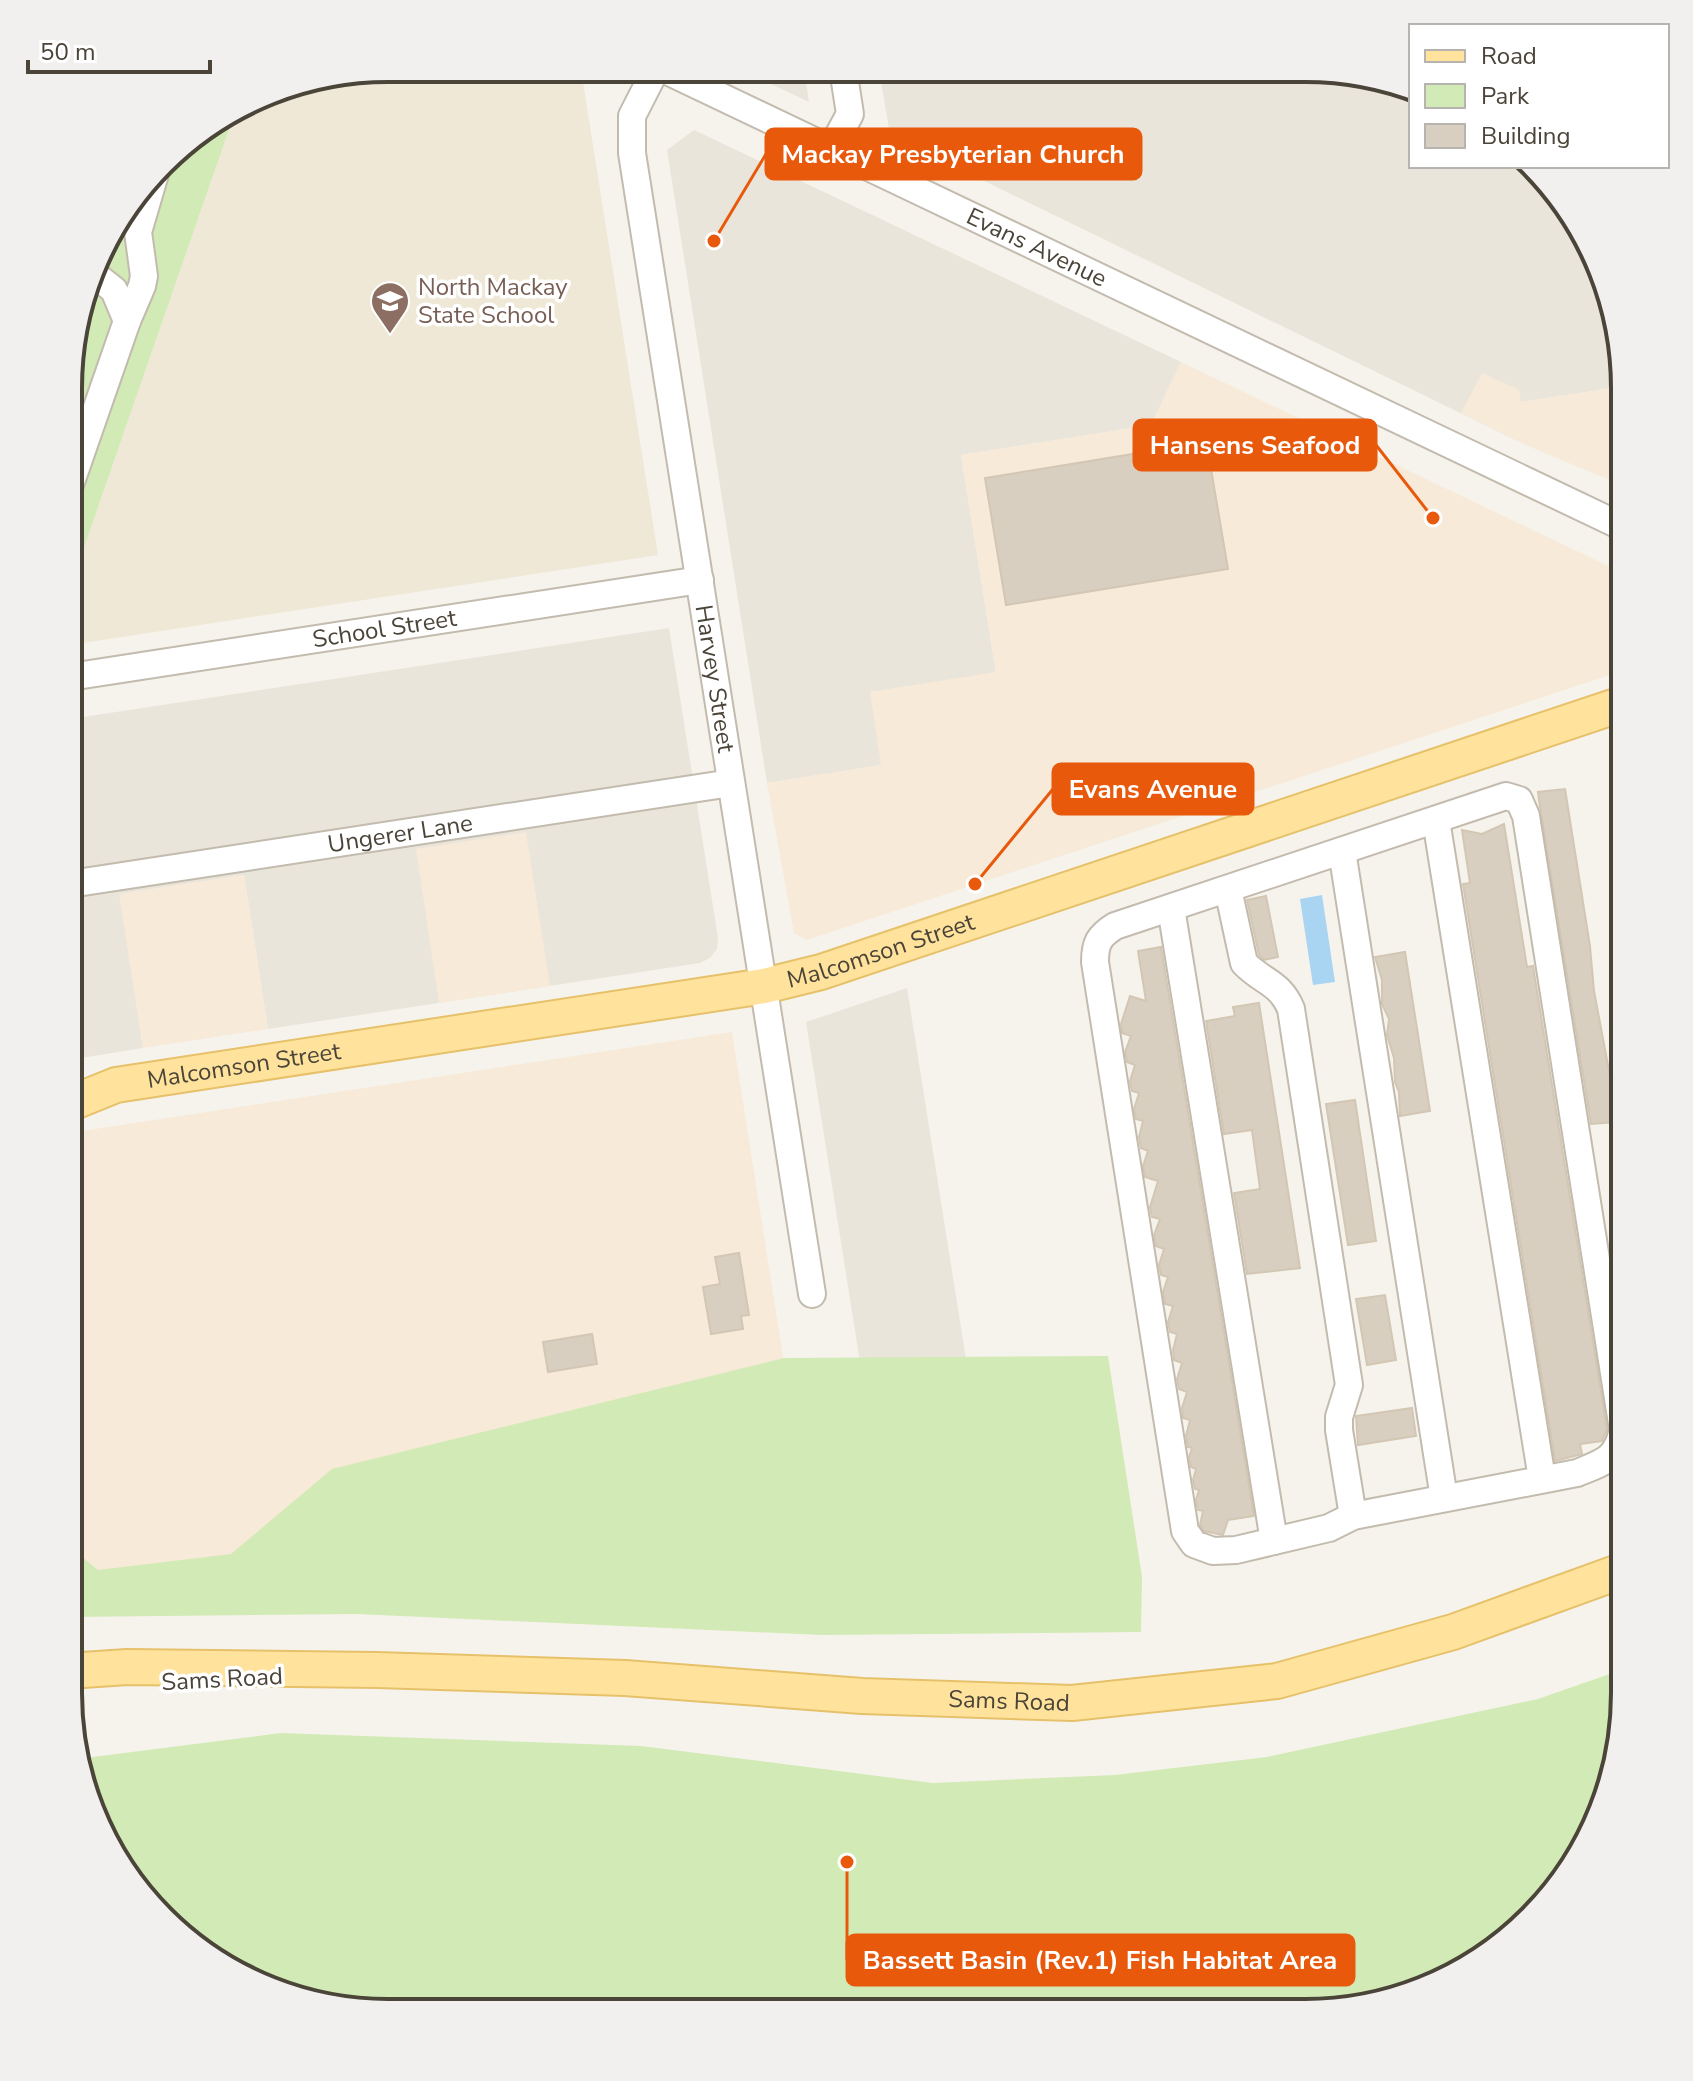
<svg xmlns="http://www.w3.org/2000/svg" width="1693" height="2081" font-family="'Nunito Sans',sans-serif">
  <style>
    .residential { fill: #eae5da }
    .commercial { fill: #f7ead8 }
    .education { fill: #efe8d6 }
    .green { fill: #d2eab5 }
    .parking { fill: #e5e3e0 }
    .water { fill: #a9d4f2 }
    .building { fill: #d8cfc1; stroke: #d3c7b4; stroke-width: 2 }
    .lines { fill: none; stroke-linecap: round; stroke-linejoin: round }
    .minor-casing { stroke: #c2bbae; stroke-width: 30 }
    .major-casing { stroke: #e6c16a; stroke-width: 38 }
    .minor { stroke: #fff; stroke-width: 26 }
    .major { stroke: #ffe39c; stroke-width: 34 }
    .labels { text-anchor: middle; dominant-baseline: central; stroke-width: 7; stroke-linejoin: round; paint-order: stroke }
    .street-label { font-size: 24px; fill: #4b4439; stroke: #fff }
    .education-label { font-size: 24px; fill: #785e54; stroke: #fff; text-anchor: start }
    .rim { fill: none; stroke: #4b4439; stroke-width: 4 }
    .leader { fill: none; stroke: #e8590c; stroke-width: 3 }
    .callout-dot { fill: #e8590c; stroke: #fff; stroke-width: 3 }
    .callout { fill: #e8590c; stroke: #e8590c; stroke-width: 3 }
    .callout-label { font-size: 26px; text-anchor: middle; font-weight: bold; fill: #fff }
  </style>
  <rect width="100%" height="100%" fill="#f6f3ec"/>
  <path class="residential" d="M739 69H804L809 102Z
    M879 69 1347 71 1411 95V166H1524L1582 228 1614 305 1625 386 1521 402 1528 446 890 135Z
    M694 130 1181 362 1151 425 961 455 996 673 871 692 882 765 767 783 667 150Z
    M669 628 718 938 717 949 710 958 700 963 268 1029 244 875 120 894 143 1048 69 1060 70 719Z
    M907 988 1000 1573 893 1570 806 1022Z"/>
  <path class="commercial" d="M1181 362 1625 574V670L807 940 794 933 767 783 881 765 870 692 996 672 961 455 1151 425Z
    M1482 373 1519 390 1521 402 1625 386V480L1612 481 1528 446 1461 413Z
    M526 832 550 986 439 1003 416 849Z
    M244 875 268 1029 143 1048 119 894Z
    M732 1032 800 1465 68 1580 69 1133Z"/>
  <path class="education" d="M388 68 567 69 582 76 658 555 70 645V588L234 115 285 85Z"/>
  <path class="green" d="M234 115 70 588 71 346 111 228 177 147Z
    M1108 1356 1142 1577 1141 1632 822 1635 357 1614 68 1617V1545L98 1570 231 1554 332 1469 784 1358Z
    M1624 1669V1715L1608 1796 1571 1870 1465 1970 1326 2012H366L285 1996 211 1959 111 1853 79 1776 77 1759 281 1733 641 1746 933 1783 1115 1775 1267 1757 1538 1699Z"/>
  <path class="parking" d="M130 205 98 295 90 289 111 228Z"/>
  <path class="water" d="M1322 895 1335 982 1313 985 1300 899Z"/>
  <path class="building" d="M1176 447 1179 468 1210 463 1228 569 1006 605 985 478Z
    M1565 789 1590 946 1594 991 1610 1076 1615 1122 1591 1124 1540 807 1538 792Z
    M1504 824 1527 967 1533 966 1607 1429 1602 1441 1580 1444 1582 1454 1555 1461 1463 884 1470 883 1462 830 1482 834Z
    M1266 896 1278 957 1264 960 1259 955 1247 900Z
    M1161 947 1254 1516 1228 1520 1223 1535 1204 1531 1200 1525 1203 1511 1198 1510 1196 1500 1199 1490 1195 1489 1193 1480 1196 1469 1191 1467 1189 1457 1192 1448 1188 1447 1186 1436 1190 1420 1183 1418 1182 1408 1187 1392 1179 1389 1177 1379 1182 1363 1174 1360 1173 1350 1177 1334 1170 1332 1168 1322 1173 1306 1165 1304 1163 1292 1168 1277 1161 1275 1159 1265 1164 1249 1156 1246 1154 1235 1160 1219 1152 1217 1150 1207 1158 1181 1145 1177 1143 1166 1148 1151 1141 1148 1139 1137 1143 1121 1136 1119 1134 1109 1139 1093 1132 1091 1130 1081 1135 1065 1127 1062 1125 1052 1131 1036 1122 1033 1121 1024 1130 996 1146 1001 1138 951Z
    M1405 952 1430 1111 1400 1116 1399 1092 1395 1082 1394 1058 1387 1035 1389 1019 1382 1004V980L1375 957Z
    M1259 1003 1300 1268 1247 1274 1234 1193 1260 1189 1252 1130 1224 1134 1206 1021 1235 1016 1233 1007Z
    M1355 1100 1376 1241 1348 1245 1326 1104Z
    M739 1253 749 1315 741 1316 743 1329 711 1334 703 1287 720 1284 715 1257Z
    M1385 1295 1396 1360 1367 1365 1356 1299Z
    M592 1334 597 1364 548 1372 543 1342Z
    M1412 1408 1416 1436 1358 1445 1356 1416Z"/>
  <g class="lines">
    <defs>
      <g id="minor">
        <path id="s1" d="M656 69 632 116V153L812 1294"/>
        <path id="s2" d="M663 69 1625 528"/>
        <path d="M831 149 850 114 843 69"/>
        <path d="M95 275 114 290 127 321"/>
        <path d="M71 482 127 321 142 286 144 276 138 232 155 174"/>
        <path id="s3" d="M70 677 700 580"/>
        <path d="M1506 796 1519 800 1526 816 1623 1430C1616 1460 1604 1462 1577 1473L1353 1516 1329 1528 1236 1550 1213 1551 1194 1544 1185 1531 1095 962C1095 943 1099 936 1115 926Z"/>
        <path d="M1436 820 1542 1479"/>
        <path d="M1342 851 1444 1498"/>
        <path id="s4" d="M70 884 731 783"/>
        <path d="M1228 889 1244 963C1262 982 1280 982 1291 1009L1349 1385 1339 1417V1430L1353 1516"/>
        <path d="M1171 908 1274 1541"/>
      </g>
      <g id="major">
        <path id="s5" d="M69 1104 116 1085 764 986 821 972 1625 703"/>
        <path id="s6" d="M68 1671 127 1667 377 1670 625 1678 862 1696 1072 1703 1277 1681 1453 1632 1624 1570"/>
      </g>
    </defs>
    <use href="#minor" class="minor-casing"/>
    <use href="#major" class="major-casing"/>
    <use href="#minor" class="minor"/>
    <use href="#major" class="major"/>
  </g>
  <defs>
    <symbol id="school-pin" viewBox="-11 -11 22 30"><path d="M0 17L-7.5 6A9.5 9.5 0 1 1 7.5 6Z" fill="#8d6e63" stroke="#fff"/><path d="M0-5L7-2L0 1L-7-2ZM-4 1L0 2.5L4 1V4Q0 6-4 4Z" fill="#fff"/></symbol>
  </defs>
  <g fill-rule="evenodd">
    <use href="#school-pin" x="368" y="279" width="44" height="60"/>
  </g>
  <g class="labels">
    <g class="street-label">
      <text stroke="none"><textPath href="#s2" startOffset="414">Evans Avenue</textPath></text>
      <text stroke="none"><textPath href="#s3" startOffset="318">School Street</textPath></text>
      <text stroke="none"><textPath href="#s1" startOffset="622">Harvey Street</textPath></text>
      <text stroke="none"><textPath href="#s4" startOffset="334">Ungerer Lane</textPath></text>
      <text stroke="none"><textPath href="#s5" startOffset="828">Malcomson Street</textPath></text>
      <text stroke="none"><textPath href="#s5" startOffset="180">Malcomson Street</textPath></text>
      <text transform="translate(222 1679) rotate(-3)">Sams Road</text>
      <text stroke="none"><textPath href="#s6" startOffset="942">Sams Road</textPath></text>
    </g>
    <g class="education-label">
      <text x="418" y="287">North Mackay<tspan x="418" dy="28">State School</tspan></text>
    </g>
  </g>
  <path d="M0 0H1693V2081H0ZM388 82H1305A306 306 0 0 1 1611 388V1693A306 306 0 0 1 1305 1999H388A306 306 0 0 1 82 1693V388A306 306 0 0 1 388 82Z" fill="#f1f0ef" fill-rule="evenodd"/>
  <path class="rim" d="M388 82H1305A306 306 0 0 1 1611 388V1693A306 306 0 0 1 1305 1999H388A306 306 0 0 1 82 1693V388A306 306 0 0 1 388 82Z"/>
  <path class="leader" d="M714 241L766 154M1433 518L1376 445M975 884L1053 789M847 1862L847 1960"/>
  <g class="callout-dot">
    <circle cx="714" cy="241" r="8"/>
    <circle cx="1433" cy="518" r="8"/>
    <circle cx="975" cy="884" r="8"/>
    <circle cx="847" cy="1862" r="8"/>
  </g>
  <g class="callout">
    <rect x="766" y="129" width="375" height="50" rx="8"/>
    <rect x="1134" y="420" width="242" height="50" rx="8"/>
    <rect x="1053" y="764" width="200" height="50" rx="8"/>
    <rect x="847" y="1935" width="507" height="50" rx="8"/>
  </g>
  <g class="callout-label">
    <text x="953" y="163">Mackay Presbyterian Church</text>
    <text x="1255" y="454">Hansens Seafood</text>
    <text x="1153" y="798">Evans Avenue</text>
    <text x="1100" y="1969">Bassett Basin (Rev.1) Fish Habitat Area</text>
  </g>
  <rect x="1409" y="24" width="260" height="144" fill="#ffffff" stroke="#b7b4b0" stroke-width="2"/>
  <rect x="1425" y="50" width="40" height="12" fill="#ffe39c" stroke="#b7b4b0" stroke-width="2"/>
  <text x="1481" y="64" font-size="24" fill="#4b4439">Road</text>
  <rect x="1425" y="84" width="40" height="24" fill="#d2eab5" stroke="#b7b4b0" stroke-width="2"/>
  <text x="1481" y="104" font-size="24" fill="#4b4439">Park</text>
  <rect x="1425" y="124" width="40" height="24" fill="#d8cfc1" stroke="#b7b4b0" stroke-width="2"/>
  <text x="1481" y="144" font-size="24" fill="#4b4439">Building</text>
  <path d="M28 60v12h182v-12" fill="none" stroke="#4b4439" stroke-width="4"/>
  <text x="40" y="60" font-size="24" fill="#4b4439" stroke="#ffffff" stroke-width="6" paint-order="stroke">50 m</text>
</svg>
